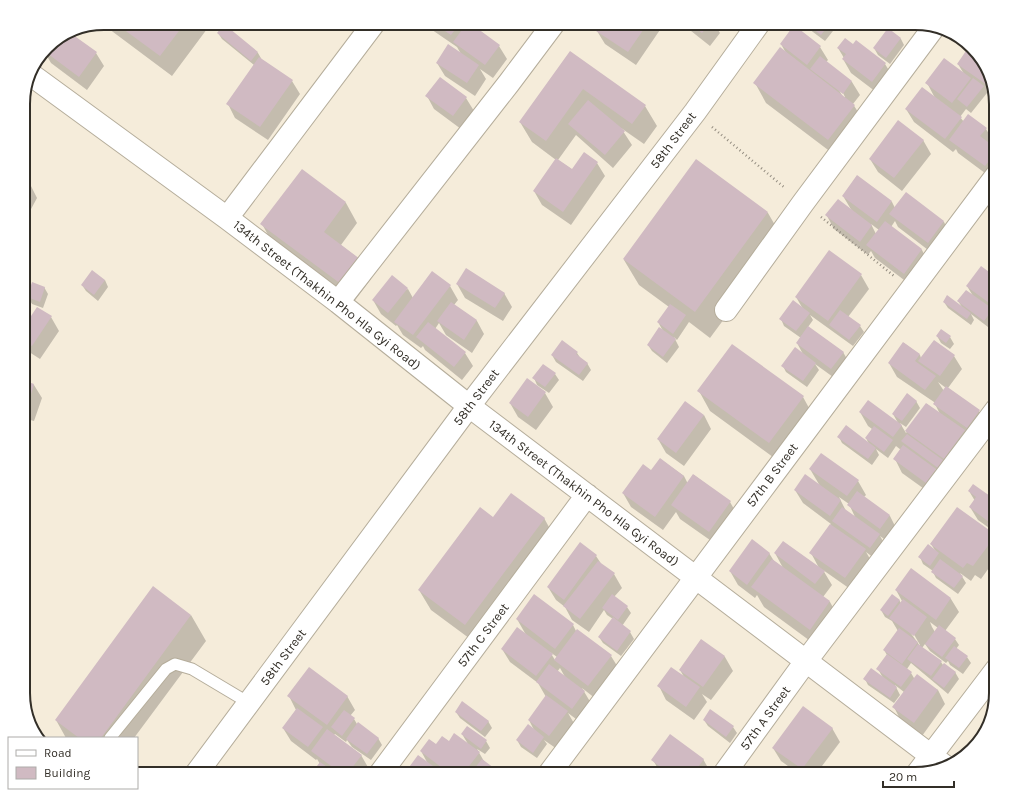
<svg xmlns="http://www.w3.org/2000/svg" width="1019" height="797" font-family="Karla,sans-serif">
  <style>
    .shadow { fill: #0003; fill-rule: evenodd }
    .building { fill: #d0bac2 }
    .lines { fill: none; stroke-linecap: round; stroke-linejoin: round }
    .lane-casing { stroke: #b5ad9b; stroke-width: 13 }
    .street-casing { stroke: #b5ad9b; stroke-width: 24 }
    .secondary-casing { stroke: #b5ad9b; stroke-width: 24 }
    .path { stroke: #948d81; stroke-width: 2.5; stroke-dasharray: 1 3; stroke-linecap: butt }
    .lane { stroke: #fff; stroke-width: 11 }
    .street { stroke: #fff; stroke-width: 22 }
    .secondary { stroke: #fff; stroke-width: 22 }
    .labels { text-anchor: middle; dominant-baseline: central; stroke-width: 3.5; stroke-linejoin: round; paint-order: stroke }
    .street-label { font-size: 13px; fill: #332f28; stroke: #fff }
    .rim { fill: none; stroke: #332f28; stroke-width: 2 }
  </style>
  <rect width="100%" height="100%" fill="#f5ecda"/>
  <path class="shadow" d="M101 23H203L207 29 172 76Z
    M422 23H474L475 25 474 27 499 46 507 59 493 78 480 69 486 79 475 96 445 76 437 63 461 54 457 47Z
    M477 23H491L487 30Z
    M602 23H663L664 24 636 65 605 44 597 31Z
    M681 23H714L720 33 710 46Z
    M801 23H828L833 31 825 41Z
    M224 26 258 53 262 60 292 81 300 94 268 140 235 118 228 104 254 65 222 39 218 33Z
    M888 29 901 39 904 45 890 64 878 55 874 48Z
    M68 32 96 53 104 66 87 90 51 63 44 51 50 43Z
    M781 44 820 47 828 60 826 62 852 82 860 95 853 104 866 125 840 159 766 103 755 83 786 53ZM841 89 845 97H843L839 90Z
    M854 45 885 64 893 77 880 95 851 73 843 59 844 58 838 48Z
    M570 52 645 106 657 126 644 144 621 128 632 145 613 168 576 135 558 160 573 170 597 163 605 176 571 225 542 205 534 191 556 160 532 142 520 122Z
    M958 64 988 68 995 98 987 93 971 113 966 109 960 117 964 122 986 129 994 142 991 146 996 149V175L993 179 958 153 956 149 953 152 914 122 906 109 935 98 927 83 964 74Z
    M427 96 466 98 474 111 461 129 434 109Z
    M923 140 931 154 902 191 878 172 870 159Z
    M696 161 768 213 783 239 710 338 689 322 677 340 674 337 679 347 667 363 652 351 648 345 663 331 658 322 669 307 639 285 624 260Z
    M302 170 346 203 357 223 341 245 359 259 371 279 353 303 273 244 262 224Z
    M857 176 892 202 895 208 906 194 944 222 951 236 936 256 898 227 895 221 891 227 922 250 929 264 912 286 875 258 871 251 868 255 834 229 827 216 852 211 843 196ZM871 224 879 230 876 234Z
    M23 181 30 184 37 198 23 224Z
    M829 252 861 275 869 289 848 317 860 326 864 332 853 346 810 315 813 320 808 327 843 352 851 366 840 382 815 364 819 370 807 387 786 372 783 366 804 356 797 343 801 338 784 326 781 319 803 309 796 297Z
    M996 278V316L988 327 971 314 974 320 971 325 948 308 944 302 962 307 958 301 973 296 967 286Z
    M105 280 108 287 98 301 86 291 82 285Z
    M457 284 504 293 512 307 503 321 465 298Z
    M450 286 458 300 454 305 477 321 484 334 472 353 446 335 439 323 435 329 465 353 473 366 462 380 425 350 423 346 421 348 403 335 397 325 396 326 381 314 373 300 408 289 413 298Z
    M44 287 48 294 43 308 32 304 28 297Z
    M51 317 59 331 40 359 26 350 23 345V330Z
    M937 336 950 337 954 344 950 349 941 343Z
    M562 342 577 353 581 359 587 363 591 370 583 381 556 362 552 355Z
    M904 343 920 355 921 358 954 356 962 369 948 388 979 411 987 425 942 474 935 469 943 483 934 496 902 473 895 459 901 450 896 446 888 458 876 449 879 455 872 465 842 443 839 437 869 444 866 438 872 429 868 426 860 412 898 423 893 414 916 401 920 408 906 427 900 423 906 433 927 404 940 414 934 402 897 377 889 363ZM938 382 946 388 944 391Z
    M555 374 559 380 549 393 537 385 534 378Z
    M527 380 545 393 553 407 536 430 518 417 510 403Z
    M23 381 34 385 42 398 34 421 23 418Z
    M699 391 803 397 814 417 781 463 710 411Z
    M704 415 711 429 684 466 666 453 658 439Z
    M660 459 684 476 688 484 694 475 730 502 738 516 717 545 680 519 676 512 663 530 631 507 623 493 651 472Z
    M810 469 858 481 866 495 864 497 890 516 897 530 888 542 880 536 887 548 878 561 866 552 873 564 853 591 823 570 832 585 823 597 830 602 841 622 821 649 764 607 757 595 755 598 738 585 730 571 769 553 774 561 783 568 775 553 819 568 811 553 831 524 803 503 795 490 820 486ZM839 497 849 504 855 517 846 511Z
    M969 491 996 498V558L981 579 975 575 971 581 960 573 966 583 958 594 936 578 933 572V571L923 564 920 557 936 552 931 544 995 536 992 530 978 520 970 507 975 501Z
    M493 518H544L555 538 477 644 431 610 419 590Z
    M580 544 596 556 602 565 614 574 622 588 614 597 627 607 631 613 622 626 630 632 634 639 621 656 603 643 599 637 613 619 607 615 604 610 589 632 572 620 565 607 556 600 548 587Z
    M996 564V571L994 567Z
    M911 570 951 599 959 612 945 631 955 639 959 645 956 649 967 657 971 663 963 674 950 665 948 661 946 663 930 651 925 644 922 648 941 662 943 665 955 672 959 679 948 694 911 663 907 669 911 673 914 678 938 690 945 704 922 736 901 721 894 707 904 692 895 685 900 695 894 703 868 685 865 679 883 678 878 669 887 655 884 650 898 631 892 621 885 617 881 610 899 600 901 603 902 601 896 590ZM930 622 938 628 935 632 932 627ZM912 631 920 645V646L910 632Z
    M191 615 206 641 134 738H66L56 720Z
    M517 619 573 625 576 631 611 656 619 669 596 699 582 688 592 705 580 722 568 713 575 725 557 749 544 740 547 744 537 758 521 747 517 740 535 732 529 720 546 697 538 683 510 662 502 649 526 635ZM550 652 557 657 555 660ZM560 668 565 677 557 672Z
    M701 640 725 657 733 671 711 700 702 694 707 702 694 720 666 700 659 686 684 677 680 670Z
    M289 696H347L355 710 350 716 354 719 357 724 378 738 382 745 371 760 352 747 347 740 346 742 335 734 334 735 361 755 369 769 365 774H312L320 764 317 759 316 760 291 741 283 728 296 710Z
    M456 712 488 721 492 728 485 737 460 718Z
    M704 720 733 727 737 733 730 743 708 726Z
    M832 728 840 742 816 774H799L781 761 773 748Z
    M462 734 486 741 490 748 485 754 477 749 485 763 500 774H405L428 764 421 751 449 742 468 744Z
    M703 759 711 773 710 774H661L653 760Z"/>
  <path class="building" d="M115 23H185L160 56Z
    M433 23H460L451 35Z
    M467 23H470L500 45 485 65 453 42Z
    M601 23H648L628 52 596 31Z
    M690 23H710L702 33Z
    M805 23H830L821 35Z
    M224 24 258 52 251 61 217 33Z
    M794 25 821 46 807 65 780 44Z
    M888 28 901 38 886 58 873 48Z
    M69 32 97 52 79 77 44 51 50 43Z
    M845 38 853 44 856 40 886 63 872 82 842 59 846 54 837 48Z
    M448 44 479 65 467 83 436 63Z
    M970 45 988 68 991 80 987 85 957 64Z
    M780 47 855 105 828 140 753 83Z
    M570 51 646 105 632 124 583 89 546 141 519 122Z
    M820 56 852 81 843 94 810 69Z
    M259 57 293 80 260 127 226 104Z
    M944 58 971 78 952 103 925 83Z
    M440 77 467 97 453 116 425 96Z
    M973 78 984 86 967 107 957 99Z
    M922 87 962 117 945 139 905 109Z
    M588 100 625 131 605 155 568 124Z
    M968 114 987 128 980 136 996 148V152L985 166 949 140Z
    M898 120 924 140 894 178 869 159Z
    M584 152 598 162 563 212 533 191 556 158 572 169Z
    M696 159 768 212 695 312 623 259Z
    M302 169 346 202 324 232 360 259 341 284 260 224Z
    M857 175 892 201 877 222 842 196Z
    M23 180 30 184 23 197Z
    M906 192 944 221 928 243 889 214Z
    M838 199 872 225 860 242 825 215Z
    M885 221 922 249 904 274 866 245Z
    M829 250 862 274 828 321 795 297Z
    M981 266 996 277V308L966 286Z
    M466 268 505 293 495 308 456 284Z
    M92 270 105 280 94 295 81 285Z
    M432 271 451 285 413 335 394 322Z
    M392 275 408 288 388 313 372 300Z
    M32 282 45 287 40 302 27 297Z
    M966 290 993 309 984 321 957 301Z
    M947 295 971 313 967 319 943 302Z
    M793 300 810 313 796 331 779 319Z
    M451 302 477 320 464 340 437 321Z
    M670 304 686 315 673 334 657 322Z
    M37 307 52 316 32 346 23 340V328Z
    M840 310 861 325 849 340 829 325Z
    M428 322 466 352 454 367 416 337Z
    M808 326 844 352 831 369 796 343Z
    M659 327 676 339 663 357 647 345Z
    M941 329 951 336 946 343 936 336Z
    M562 340 578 352 576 354 588 363 579 375 551 355Z
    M934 340 955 355 940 376 918 361Z
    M903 342 920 354 915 361 936 376 925 390 888 363Z
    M732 344 804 396 769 443 697 391Z
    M795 347 816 363 803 381 781 366Z
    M543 364 556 373 545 387 532 378Z
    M527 378 546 392 528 417 509 403Z
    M23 380 34 384 27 408 23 407Z
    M946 386 980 410 967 428 933 404Z
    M907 393 917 401 902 421 892 414Z
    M868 400 902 425 893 437 859 412Z
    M685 401 704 415 676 453 657 439Z
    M926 403 965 430 944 459 905 431Z
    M846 425 876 448 868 459 837 437Z
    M874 426 893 440 884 452 865 438Z
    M907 434 943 460 938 468 901 441Z
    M903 445 936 469 926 483 893 459Z
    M821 453 859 480 847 496 809 469Z
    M660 458 684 476 655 517 622 493 643 464 651 470Z
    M693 474 731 501 709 532 671 505Z
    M805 474 841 500 830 516 794 490Z
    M973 484 990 496 992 494 996 497V531L987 524 989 522 969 507 976 497 968 491Z
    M857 491 890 515 880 529 847 505Z
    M511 493 545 518 465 625 418 590 480 507 493 517Z
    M842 507 880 534 870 548 832 521Z
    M957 507 996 535 973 566 967 563 963 568 930 544Z
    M830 524 866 549 845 578 809 553Z
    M752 539 770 553 747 585 729 571Z
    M783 541 825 571 815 584 774 553Z
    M580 542 597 555 564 600 547 587Z
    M928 544 939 553 930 566 918 557Z
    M772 559 830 601 810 630 751 587Z
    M940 559 963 576 954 588 931 572Z
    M598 561 615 573 580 619 563 606Z
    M911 568 951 598 936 620 895 590Z
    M996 576V587L991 583Z
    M153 586 191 615 101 738H79L55 720Z
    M534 594 574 624 555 649 516 619Z
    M612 594 628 606 618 620 602 608Z
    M892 594 900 600 888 616 880 610Z
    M903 599 927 617 914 636 889 618Z
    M613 617 631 631 617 651 598 637Z
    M939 625 956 638 942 657 925 644Z
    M517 627 553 654 536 676 501 649Z
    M899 628 918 642 902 664 883 650Z
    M577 629 612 655 588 686 554 660Z
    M701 639 725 656 703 687 679 670Z
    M918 644 942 661 931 676 907 659Z
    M954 646 968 656 959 668 945 658Z
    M887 654 912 672 901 687 876 669Z
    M944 663 956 672 944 688 932 679Z
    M549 664 585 691 572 709 536 682Z
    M309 667 348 696 327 725 287 696Z
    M671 667 700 687 686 707 657 686Z
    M871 668 897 687 890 698 863 679Z
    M917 674 938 690 914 723 892 707Z
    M546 695 568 711 549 736 528 720Z
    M462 701 489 721 481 731 455 712Z
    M803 706 833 728 802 769 772 748Z
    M297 708 323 727 308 747 282 728Z
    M710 709 734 726 726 737 703 720Z
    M344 710 355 718 342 736 331 727Z
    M358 722 379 738 367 754 346 739Z
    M528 724 544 737 533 753 516 740Z
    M467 726 487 740 481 749 461 734Z
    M327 729 362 755 347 774H342L311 751Z
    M454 733 480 752 463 774H450L420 751 429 739 436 744 442 736 449 741Z
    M670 734 704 759 693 774H670L651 760Z
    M981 734 983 735 976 746 969 752Z
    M418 755 444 774H404Z
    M482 759 502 774H470Z
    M320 762 337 774H311Z
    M647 766 659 774H641Z
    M756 768 764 774H751Z"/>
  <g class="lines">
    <defs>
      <path id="lane" d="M110 738 166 669 175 664 192 669 249 703"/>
      <path id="street" d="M30 74 227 218 338 302 469 406 946 767
        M227 218 374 23
        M338 302 509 83 554 23
        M726 310 803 203 934 27
        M380 774 587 495
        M549 774C697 574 848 376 996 176
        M724 774 806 661 996 410
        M917 774 996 670"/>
      <path id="secondary" d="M196 774 469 406 695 112 759 23"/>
    </defs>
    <use href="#lane" class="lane-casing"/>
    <use href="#street" class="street-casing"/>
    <use href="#secondary" class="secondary-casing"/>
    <path class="path" d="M712 127 785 188
      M821 217 894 276"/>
    <use href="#lane" class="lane"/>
    <use href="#street" class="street"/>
    <use href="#secondary" class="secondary"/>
  </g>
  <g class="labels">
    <g class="street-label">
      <text transform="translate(673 140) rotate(-53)">58th Street</text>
      <text transform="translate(327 295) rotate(38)">134th Street (Thakhin Pho Hla Gyi Road)</text>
      <text transform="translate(476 397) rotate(-53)">58th Street</text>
      <text transform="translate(772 475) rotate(-53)">57th B Street</text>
      <text transform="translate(584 493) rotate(37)">134th Street (Thakhin Pho Hla Gyi Road)</text>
      <text transform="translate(483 635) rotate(-53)">57th C Street</text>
      <text transform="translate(283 657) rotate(-53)">58th Street</text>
      <text transform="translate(765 718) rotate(-54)">57th A Street</text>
    </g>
  </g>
  <path d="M0 0H1019V797H0ZM104 30H915A74 74 0 0 1 989 104V693A74 74 0 0 1 915 767H104A74 74 0 0 1 30 693V104A74 74 0 0 1 104 30Z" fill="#fff" fill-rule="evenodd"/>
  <path class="rim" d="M104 30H915A74 74 0 0 1 989 104V693A74 74 0 0 1 915 767H104A74 74 0 0 1 30 693V104A74 74 0 0 1 104 30Z"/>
  <rect x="8" y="737" width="130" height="52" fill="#ffffff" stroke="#adaca9"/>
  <rect x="16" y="750" width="20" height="6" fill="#ffffff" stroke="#adaca9"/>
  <text x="44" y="757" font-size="12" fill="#332f28">Road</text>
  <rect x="16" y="767" width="20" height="12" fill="#d0bac2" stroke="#adaca9"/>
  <text x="44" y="777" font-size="12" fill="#332f28">Building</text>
  <path d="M883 781v6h71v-6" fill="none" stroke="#332f28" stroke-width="2"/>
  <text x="889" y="781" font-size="12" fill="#332f28" stroke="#ffffff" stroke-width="3" paint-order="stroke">20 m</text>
</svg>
